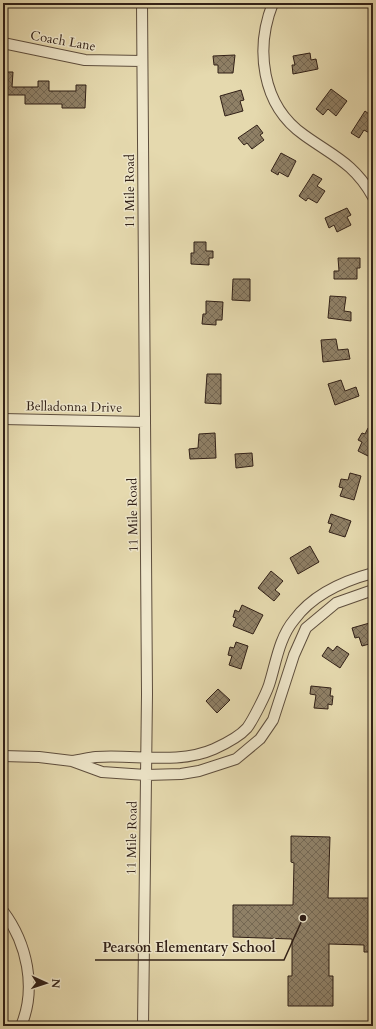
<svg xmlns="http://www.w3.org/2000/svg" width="376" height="1029" font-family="Cardo,serif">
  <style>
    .building { fill: url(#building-cross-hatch); stroke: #312017 }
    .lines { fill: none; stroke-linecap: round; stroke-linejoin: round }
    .minor-casing { stroke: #5e4e3d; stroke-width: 12 }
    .minor { stroke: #eee6ca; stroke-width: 10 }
    .labels { text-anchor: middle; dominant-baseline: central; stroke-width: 3; stroke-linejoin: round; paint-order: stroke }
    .street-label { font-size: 13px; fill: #312017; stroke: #eee6ca }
    .leader { fill: none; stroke: #312017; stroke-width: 1.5 }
    .callout-dot { fill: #312017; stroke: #eee6ca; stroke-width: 1.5 }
    .callout-label { font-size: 14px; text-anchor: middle; font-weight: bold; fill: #312017; stroke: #eee6ca; stroke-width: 3; stroke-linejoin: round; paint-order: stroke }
  </style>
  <defs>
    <pattern id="building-cross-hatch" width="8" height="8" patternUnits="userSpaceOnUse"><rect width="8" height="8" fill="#8f8066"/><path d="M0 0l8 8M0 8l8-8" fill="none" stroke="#756853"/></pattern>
  </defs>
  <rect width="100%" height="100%" fill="#e5d9ae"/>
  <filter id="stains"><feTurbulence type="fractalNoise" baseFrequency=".005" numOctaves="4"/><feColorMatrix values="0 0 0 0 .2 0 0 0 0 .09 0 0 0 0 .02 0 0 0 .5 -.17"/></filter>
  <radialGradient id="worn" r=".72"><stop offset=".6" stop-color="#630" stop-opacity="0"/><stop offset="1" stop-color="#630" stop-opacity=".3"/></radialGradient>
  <path class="building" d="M310 53 311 60 316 59 318 69 293 74 292 65H295L293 56Z
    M235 55 233 73H218V65H214L213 56Z
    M3 72H13L12 87H38V81H49V91H76V85H86L85 108H62V104H25V95H3Z
    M331 89 347 101 336 116 328 109 323 115 316 109Z
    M241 90 244 100 240 101 243 111 225 116 220 96Z
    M365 111 373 117V135L364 130 359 138 351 133Z
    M257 125 263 133 260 135 264 140 252 149 247 143 244 145 238 138Z
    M281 153 296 161 288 177 279 172 278 175 271 171Z
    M313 174 322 179 317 186 325 191 317 203 308 198 306 201 299 196Z
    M347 208 351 215 347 217 351 225 337 232 334 225 329 228 325 218Z
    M194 242H206V251H213V258H209V265L191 264V253H194Z
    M338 258H360V268H357V279H334V271H339Z
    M233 279H250V301L232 300Z
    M330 296 346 297 344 311 351 312V321L328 318Z
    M206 301 223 302 222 320H216V325L202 324 203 314H206Z
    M336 339 338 350 348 349 350 359 323 362 321 340Z
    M207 374H221V404L205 403Z
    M341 380 345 391 356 387 359 396 335 405 328 384Z
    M368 428 373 431V446L368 456 358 451 362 442 358 440 362 433 365 434Z
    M215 433 216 458 190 459 189 449 198 448 199 434Z
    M252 453 253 466 236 468 235 454Z
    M350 473 361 476 354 500 340 496 343 488 339 487 341 479 348 480Z
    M331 514 351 521 345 537 329 532 332 524 328 523Z
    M310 546 319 562 298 574 290 558Z
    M271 571 283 581 275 590 280 594 274 601 258 588Z
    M242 605 263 615 253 634 233 626 236 618 233 617 235 610 239 612Z
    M373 622V643L362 646 359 637 355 638 352 628Z
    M236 642 248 646 241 669 229 665 232 656 228 655 230 647 234 648Z
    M337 646 349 654 340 668 322 656 328 647 333 651Z
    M311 686 331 688 330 696H333L332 705 328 704V709L314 708 316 695 310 694Z
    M218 689 230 700 217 713 206 701Z
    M291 836 330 837 328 898H373V952H364V945L329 944V976H333V1006H288V976H292V939L233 937V905H293L294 863 291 862Z"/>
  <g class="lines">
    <defs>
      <path id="minor" d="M142 3 147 694 143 1026
        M273 3C255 48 261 105 304 135 333 156 354 163 373 197
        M3 43 85 60 142 61
        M3 419 145 422
        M373 573C343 581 313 594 294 620 279 638 276 663 269 685 266 694 253 720 247 728 239 737 225 744 214 749 178 765 134 754 96 757 88 758 80 760 72 761L102 772 146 775 181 774 199 771 236 759 260 739 273 720 294 655 306 628 336 603 373 590
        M3 756 39 757 72 761
        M3 911C27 943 37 988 21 1026"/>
    </defs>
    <use href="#minor" class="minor-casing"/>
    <use href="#minor" class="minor"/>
  </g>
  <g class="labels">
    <g class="street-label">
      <text transform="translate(63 41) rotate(10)">Coach Lane</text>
      <text transform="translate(130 191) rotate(-90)">11 Mile Road</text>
      <text transform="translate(74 407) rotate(1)">Belladonna Drive</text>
      <text transform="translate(133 515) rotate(-91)">11 Mile Road</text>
      <text transform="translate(132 838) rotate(-89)">11 Mile Road</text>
    </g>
  </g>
  <path class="leader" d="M303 918L284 960H95"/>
  <circle class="callout-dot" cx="303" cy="918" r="4"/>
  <g class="callout-label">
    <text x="189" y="952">Pearson Elementary School</text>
  </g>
  <rect width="376" height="1029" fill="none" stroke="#e5d9ae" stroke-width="16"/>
  <rect x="4" y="4" width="368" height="1021" fill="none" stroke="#312017" stroke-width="2"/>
  <rect x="8" y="8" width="360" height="1013" fill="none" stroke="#312017"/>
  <g transform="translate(46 983) rotate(93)" stroke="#eee6ca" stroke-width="3" paint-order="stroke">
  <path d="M0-3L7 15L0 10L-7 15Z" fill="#312017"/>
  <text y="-6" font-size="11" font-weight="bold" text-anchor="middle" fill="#312017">N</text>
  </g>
  <rect width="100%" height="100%" filter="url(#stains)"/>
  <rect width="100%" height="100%" fill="url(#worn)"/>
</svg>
